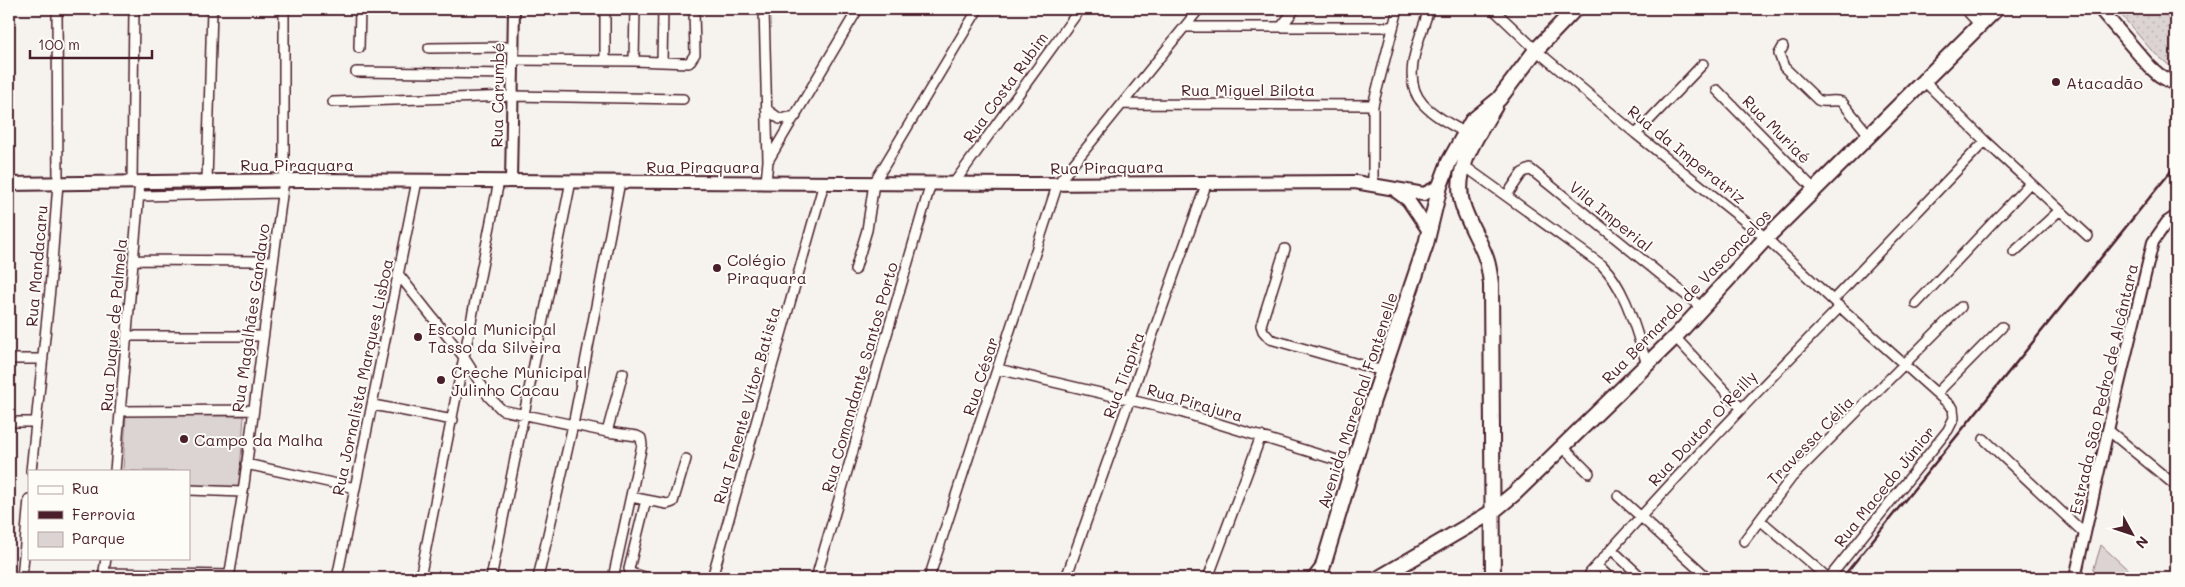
<svg xmlns="http://www.w3.org/2000/svg" width="2185" height="587" font-family="Mali,sans-serif">
  <style>
    .green { fill: #dcd4d2; stroke: #937a7e }
    .park { fill: url(#park-dots); stroke: #937a7e }
    .lines { fill: none; stroke-linecap: round; stroke-linejoin: round }
    .minor-casing { stroke: #4a1f2b; stroke-width: 12 }
    .tertiary-casing { stroke: #4a1f2b; stroke-width: 14 }
    .secondary-casing { stroke: #4a1f2b; stroke-width: 16 }
    .primary-casing { stroke: #4a1f2b; stroke-width: 18 }
    .minor { stroke: #fdfcf7; stroke-width: 9 }
    .tertiary { stroke: #fdfcf7; stroke-width: 10 }
    .secondary { stroke: #fdfcf7; stroke-width: 12 }
    .primary { stroke: #fdfcf7; stroke-width: 14 }
    .rail { stroke: #4a1f2b; stroke-width: 2.5 }
    .poi-dot { fill: #4a1f2b; stroke: #fdfcf7; stroke-width: 2 }
    .labels { text-anchor: middle; dominant-baseline: central; stroke-width: 4; stroke-linejoin: round; paint-order: stroke }
    .poi-label { font-size: 16px; fill: #4a1f2b; stroke: #fdfcf7; text-anchor: start }
    .street-label { font-size: 16px; fill: #4a1f2b; stroke: #fdfcf7 }
  </style>
  <defs>
    <pattern id="park-dots" width="8" height="8" patternUnits="userSpaceOnUse" patternTransform="scale(1.25)"><rect width="8" height="8" fill="#dcd4d2"/><path d="M2 2h.1M6 6h.1" fill="none" stroke="#beb6b4" stroke-width="1.8" stroke-linecap="round"/></pattern>
  </defs>
  <rect width="100%" height="100%" fill="#f6f3ef"/>
  <filter id="ink" filterUnits="userSpaceOnUse"><feTurbulence type="fractalNoise" baseFrequency=".02" numOctaves="2"/><feDisplacementMap in="SourceGraphic" scale="10" xChannelSelector="R" yChannelSelector="G"/><feConvolveMatrix kernelMatrix="1 2 1 2 8 2 1 2 1" color-interpolation-filters="sRGB"/></filter>
  <g filter="url(#ink)">
    <path class="green" d="M126 415 244 416 239 487 189 485V471H123Z
      M2101 545 2137 578H2091Z"/>
    <path class="park" d="M2116 9H2176V71L2152 51Z"/>
    <g class="lines">
      <defs>
        <path id="minor" d="M764 9 768 161 766 182
          M1429 9C1421 37 1399 78 1423 104 1434 116 1450 124 1464 132
          M1493 9 1536 50 1636 134 1766 238 1840 307 1953 408 1954 418 1948 430 1829 578
          M1965 9 1980 25
          M1185 27H1393
          M1281 27 1295 9
          M1783 47 1779 54 1784 67 1818 100C1825 104 1834 98 1842 102L1869 135
          M359 48 360 9
          M429 48 513 47
          M513 60 634 61 689 63 695 54 694 9
          M605 60V9
          M634 61 635 9
          M662 62 663 9
          M356 72 513 74
          M1923 80 1985 141 2088 236
          M1717 90 1815 190
          M333 102 512 96 683 99
          M1122 104 1373 105
          M766 109 780 119 796 116
          M1636 134 1703 64
          M768 161 858 9
          M1463 165 1602 265C1628 292 1635 330 1647 364
          M207 181 212 9
          M132 182 134 9
          M954 183 1080 9
          M1373 184V105L1398 9
          M1507 195 1522 173 1530 169 1702 308
          M139 196 282 193
          M1285 249 1261 325 1263 331 1270 339 1383 371
          M2014 252 2060 210
          M134 260 272 261
          M855 270 867 230 874 183 978 9
          M399 275 463 356 489 397 502 410 607 432
          M1833 300 1985 141
          M1916 304 2030 183
          M127 336H262
          M1675 337 1741 408
          M9 359H43
          M998 369 1177 411 1353 465
          M1937 393 2002 327
          M373 405 453 420
          M121 411 252 410
          M9 422H36
          M2108 430 2176 486
          M1984 439 2085 534
          M1562 446 1589 473
          M246 464 355 488
          M31 471 50 289 58 183 57 9
          M115 471 140 181
          M189 490 243 492
          M1618 496 1708 578
          M631 497 646 500 629 569 631 573 648 578
          M646 500 667 504 673 502 686 459
          M1760 520 1828 578
          M1744 541 1792 477 1961 307
          M1611 549 1642 578
          M1597 566 1610 578
          M104 573 229 575
          M1590 573C1671 482 1754 394 1840 307
          M22 578 29 499
          M103 578 106 558
          M229 578 243 492 284 180V9
          M337 578 417 181
          M420 578 499 181
          M491 578 571 181
          M538 578 573 425 620 182
          M613 578 642 445 641 438 637 436 607 432 623 373
          M712 578 824 183
          M816 578 931 183
          M929 578 1058 183 1199 9
          M1066 578 1207 182
          M1208 578 1261 436"/>
        <path id="tertiary" d="M511 181 514 9
          M2075 578 2108 430 2153 242 2167 222 2176 216"/>
        <path id="secondary" d="M2100 9 2150 67 2159 75 2176 85
          M9 184 302 180 1032 184 1355 182 1424 194 1440 186
          M1397 192 1408 200 1429 231"/>
        <path id="primary" d="M1315 578 1322 569 1373 400 1426 244 1440 186 1449 162 1472 121 1499 99 1536 50 1575 9
          M1379 578 1492 512 1515 493 1675 337 1766 238 1996 9
          M1493 578 1491 284C1490 275 1489 266 1486 258 1480 241 1470 226 1464 209 1450 172 1477 136 1495 106"/>
      </defs>
      <use href="#minor" class="minor-casing"/>
      <use href="#tertiary" class="tertiary-casing"/>
      <use href="#secondary" class="secondary-casing"/>
      <use href="#primary" class="primary-casing"/>
      <use href="#minor" class="minor"/>
      <use href="#tertiary" class="tertiary"/>
      <use href="#secondary" class="secondary"/>
      <use href="#primary" class="primary"/>
      <path class="rail" d="M1842 578 2176 165"/>
    </g>
  </g>
  <g class="poi-dot">
    <circle cx="2056" cy="82" r="5"/>
    <circle cx="717" cy="268" r="5"/>
    <circle cx="418" cy="337" r="5"/>
    <circle cx="441" cy="380" r="5"/>
    <circle cx="184" cy="439" r="5"/>
  </g>
  <g class="labels">
    <g class="poi-label">
      <text x="2066" y="82">Atacadão</text>
      <text x="727" y="259">Colégio<tspan x="727" dy="18">Piraquara</tspan></text>
      <text x="428" y="328">Escola Municipal<tspan x="428" dy="18">Tasso da Silveira</tspan></text>
      <text x="451" y="371">Creche Municipal<tspan x="451" dy="18">Julinho Cacau</tspan></text>
      <text x="194" y="439">Campo da Malha</text>
    </g>
    <g class="street-label">
      <text transform="translate(1005 87) rotate(-54)">Rua Costa Rubim</text>
      <text x="1248" y="89">Rua Miguel Bilota</text>
      <text transform="translate(497 95) rotate(-89)">Rua Carumbé</text>
      <text transform="translate(1777 129) rotate(45)">Rua Muriaé</text>
      <text transform="translate(1687 154) rotate(39)">Rua da Imperatriz</text>
      <text x="297" y="164">Rua Piraquara</text>
      <text x="703" y="166">Rua Piraquara</text>
      <text transform="translate(1107 167) rotate(-1)">Rua Piraquara</text>
      <text transform="translate(1611 216) rotate(39)">Vila Imperial</text>
      <text transform="translate(36 266) rotate(-85)">Rua Mandacaru</text>
      <text transform="translate(1686 296) rotate(-46)">Rua Bernardo de Vasconcelos</text>
      <text transform="translate(250 318) rotate(-82)">Rua Magalhães Gandavo</text>
      <text transform="translate(113 325) rotate(-85)">Rua Duque de Palmela</text>
      <text transform="translate(1123 375) rotate(-70)">Rua Tiapira</text>
      <text transform="translate(980 376) rotate(-72)">Rua César</text>
      <text transform="translate(362 377) rotate(-78)">Rua Jornalista Marques Lisboa</text>
      <text transform="translate(859 377) rotate(-74)">Rua Comandante Santos Porto</text>
      <text transform="translate(2103 389) rotate(-77)">Estrada São Pedro de Alcântara</text>
      <text transform="translate(1357 400) rotate(-72)">Avenida Marechal Fontenelle</text>
      <text transform="translate(1195 402) rotate(16)">Rua Pirajura</text>
      <text transform="translate(746 405) rotate(-74)">Rua Tenente Vítor Batista</text>
      <text transform="translate(1702 428) rotate(-47)">Rua Doutor O'Reilly</text>
      <text transform="translate(1810 440) rotate(-46)">Travessa Célia</text>
      <text transform="translate(1884 486) rotate(-51)">Rua Macedo Júnior</text>
    </g>
  </g>
  <rect width="2185" height="587" fill="none" stroke="#fdfcf7" stroke-width="30"/>
  <rect x="15" y="15" width="2155" height="557" fill="none" stroke="#4a1f2b" stroke-width="2" filter="url(#ink)"/>
  <rect x="28" y="470" width="162" height="90" fill="#fdfcf7" stroke="#b5a4a5"/>
  <rect x="38" y="486" width="25" height="8" fill="#fdfcf7" stroke="#b5a4a5"/>
  <text x="72" y="494" font-size="15" fill="#4a1f2b">Rua</text>
  <rect x="38" y="511" width="25" height="8" fill="#4a1f2b" stroke="#b5a4a5"/>
  <text x="72" y="520" font-size="15" fill="#4a1f2b">Ferrovia</text>
  <rect x="38" y="532" width="25" height="15" fill="#dcd4d2" stroke="#b5a4a5"/>
  <text x="72" y="544" font-size="15" fill="#4a1f2b">Parque</text>
  <g transform="translate(2132 534) rotate(130)" stroke="#fdfcf7" stroke-width="4" paint-order="stroke">
  <path d="M0-4L9 19L0 12L-9 19Z" fill="#4a1f2b"/>
  <text y="-8" font-size="14" font-weight="bold" text-anchor="middle" fill="#4a1f2b">N</text>
  </g>
  <path d="M30 50v8h122v-8" fill="none" stroke="#4a1f2b" stroke-width="2.5"/>
  <text x="38" y="50" font-size="15" fill="#4a1f2b" stroke="#fdfcf7" stroke-width="4" paint-order="stroke">100 m</text>
</svg>
